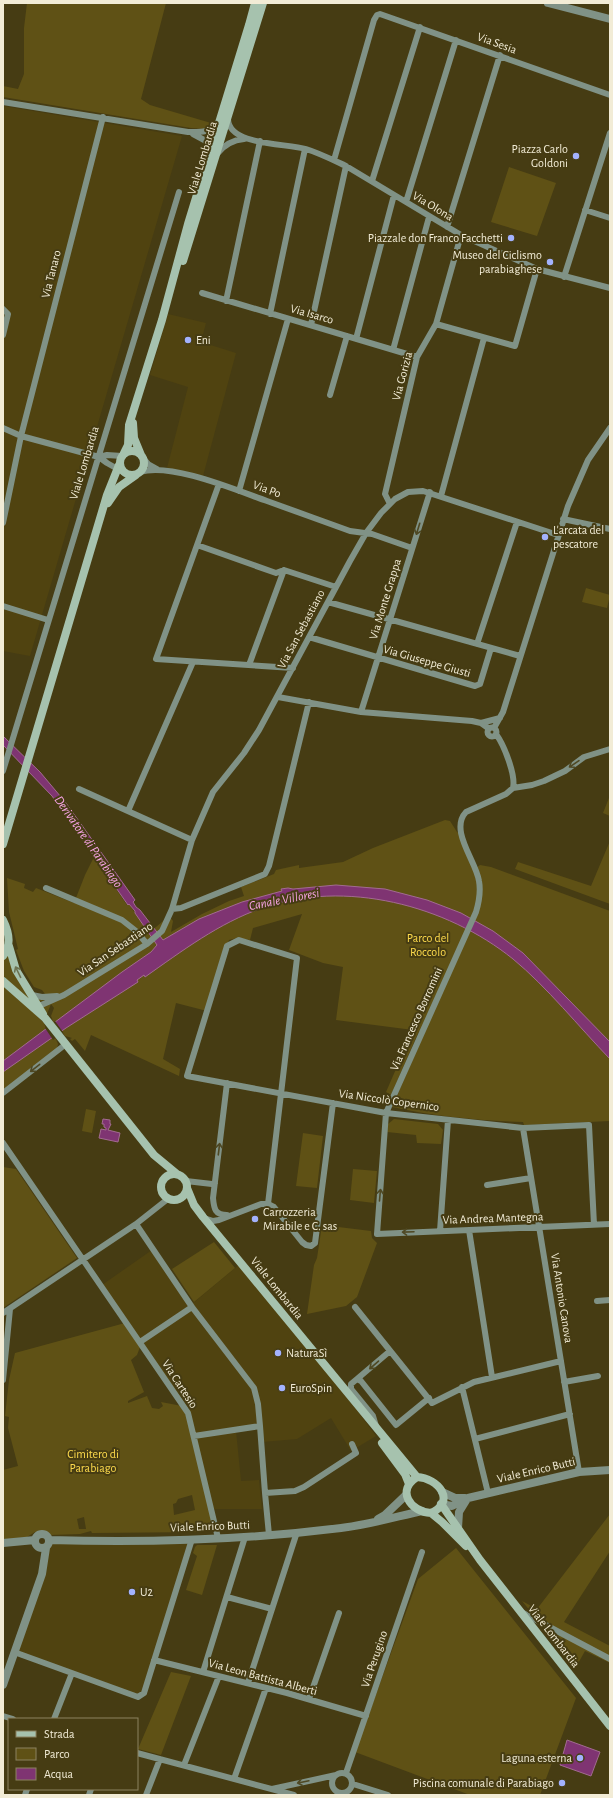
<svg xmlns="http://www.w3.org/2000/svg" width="613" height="1798" font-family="'Alegreya Sans',sans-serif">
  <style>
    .built { fill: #504310 }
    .green { fill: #5f5115; fill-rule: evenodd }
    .water { fill: #7f3472; stroke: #a26b90 }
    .pier { fill: #463c13 }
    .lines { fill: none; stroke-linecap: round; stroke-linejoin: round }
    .minor { stroke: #809286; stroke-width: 6 }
    .tertiary { stroke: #809286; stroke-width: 8 }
    .secondary { stroke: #a6c2ae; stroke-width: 8 }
    .oneway { stroke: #4f4924 }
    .oneway2 { stroke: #6c7251 }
    .poi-dot { fill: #a3b2fd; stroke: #463c13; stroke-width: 1.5 }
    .labels { text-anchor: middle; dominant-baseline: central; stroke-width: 4; stroke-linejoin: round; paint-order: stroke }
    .street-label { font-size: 12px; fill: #f2ecd6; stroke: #463c13 }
    .poi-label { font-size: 12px; fill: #f2ecd6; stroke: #463c13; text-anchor: start }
    .park-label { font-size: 12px; fill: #fedb4c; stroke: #463c13 }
    .water-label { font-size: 13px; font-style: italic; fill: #f7a4e5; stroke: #463c13 }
  </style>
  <rect width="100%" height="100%" fill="#463c13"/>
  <path class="built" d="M3 106 182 136 30 656 3 651Z
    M168 314 206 323 201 342 236 353 203 476 167 468 188 387 150 375Z
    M152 1250 192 1304 240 1264 339 1386 376 1436 351 1451 331 1418 297 1439 262 1442 261 1424 194 1435 189 1413 102 1285Z
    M236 1431 241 1481 259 1480 262 1509H212L196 1437Z
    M190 1541 143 1693 138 1695 16 1651 50 1543Z"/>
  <path class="green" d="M27 3H166L141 99 150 105 211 123 206 129 191 128 3 97V86L18 89 24 74V28Z
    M509 167 556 183 537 236 491 222Z
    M586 588 610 595 607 608 582 602Z
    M609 798H610V816L603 813Z
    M445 820 450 821 457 832 461 834 476 868 480 865 491 867 610 911V1121L524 1125 523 1122C482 1121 432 1116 392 1107L425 1032 419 1031 391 1095 386 1092 413 1030 336 1020 343 967 323 963 289 950 302 914 253 928 250 940 237 938 229 940 207 1011 176 1003 163 1059 180 1069 179 1076 91 1035 85 1051 75 1039 72 1041 70 1039 72 1038 65 1036 62 1031 55 1037 58 1044 57 1049 3 1093V986L34 1013 44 1023 46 1029 54 1024 51 1016 54 1008 51 1004 47 1014 41 1006 48 999 39 1002 36 998H48L42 990 34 987 24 971 16 950 18 949 9 912 7 878 25 884 24 888 33 892 36 888 74 903 85 875 94 857 127 905 129 904 148 932 156 927 169 916 173 921 171 932 202 914 229 901 244 896 241 887 274 874 276 870 299 865V868L343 862 373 848Z
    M610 841V904L515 869 518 862 591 886Z
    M8 955 16 977 33 1003 3 979V961Z
    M86 1109 96 1111 92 1133 82 1131Z
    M394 1119 438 1124 443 1130 441 1144 417 1143 416 1135 387 1132 388 1124Z
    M303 1133 323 1136 317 1188 296 1186Z
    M3 1167 16 1169 77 1258 3 1308Z
    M353 1169 377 1171 374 1203 350 1200Z
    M322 1225 371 1231 372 1238 377 1243 357 1297 346 1306 307 1314 314 1265 317 1258Z
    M214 1242 235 1268 194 1302 172 1269Z
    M125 1323 140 1347 137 1355 131 1360 144 1392 128 1401V1403L147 1396 152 1408 159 1409 163 1406 161 1402 182 1406 186 1414 212 1521 203 1532 92 1533 91 1531 80 1534 50 1535 41 1531 35 1532 27 1537 3 1540V1470L18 1466 8 1428 9 1417 5 1416 9 1380 15 1353ZM192 1495 195 1510 174 1515 173 1504 176 1503 178 1499ZM84 1517 86 1529H79L77 1519Z
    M610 1514V1551L564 1622 610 1646V1663L585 1651 576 1667 522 1601 537 1609Z
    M197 1545H217L202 1595 186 1590 197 1556 193 1553 195 1547Z
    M456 1548 576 1698 540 1795H470L355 1752 418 1579Z
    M171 1672 191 1676 161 1755 138 1749Z"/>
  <path class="water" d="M3 736 40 772 66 803 135 900 133 902 136 907 140 910 163 940 199 919 242 902 282 891 281 889 288 888 293 889 336 885 385 889 427 900 461 913 493 931 523 953 610 1042V1059C579 1027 547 987 513 959 446 905 345 879 262 908 219 923 182 951 145 977L144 975 137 980 138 982 66 1028 3 1072V1061L122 972 151 952 157 945 135 913V911L129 904 128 905 52 796 3 745Z
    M103 1119 110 1120V1124H111L108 1130 120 1133 118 1142 99 1138 101 1129 106 1130V1128L104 1127V1124H102Z
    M567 1740 600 1752 591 1776 560 1765Z"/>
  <path class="pier" d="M55 1021 63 1032 53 1040 45 1028Z"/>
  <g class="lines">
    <path class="minor" d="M3 102 188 132C200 132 210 133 218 123
      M228 119C229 146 286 143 306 149 319 153 333 160 346 166L461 235 537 269 610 288
      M193 134 206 141 211 149
      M218 153C225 144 234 140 244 139
      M334 160 374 20 377 15 380 14 610 95
      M372 181 420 27
      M406 202 456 40
      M585 210 610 218
      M447 227 500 55
      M564 277 610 133
      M202 293 417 357
      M226 301 260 141
      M3 309 8 314 3 335
      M270 314 305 149
      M436 324 515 346 537 269
      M311 325 346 166
      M356 339 394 195
      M393 350 429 217
      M330 395 347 336
      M3 428 21 436 99 457 107 463 123 472
      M99 457 107 455 122 456
      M143 458 148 464 157 469
      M140 472C170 462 236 490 267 501 295 511 322 521 350 531L372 534 412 548
      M219 484 156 659 293 668
      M239 491 288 319
      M441 496 484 338
      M390 504 385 494 417 357 436 324 461 235
      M563 519 610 529
      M3 523 21 436 103 117
      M197 545 276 573 284 570 336 587
      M328 602 520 656
      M3 606 48 620
      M309 637 475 686 480 684 491 648
      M477 644 517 522
      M249 665 284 570
      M278 697 361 712 472 721 481 723 488 728
      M361 712 430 492
      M481 723 500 718
      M487.5 732a4.5 4.5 0 1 1 9 0a4.5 4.5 0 1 1-9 0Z
      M494 728 503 712 568 506 588 460 610 428
      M496 734C504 745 516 775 513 788
      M610 749 584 757 565 771 544 781 532 785 513 788 506 794 466 812C449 830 476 861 479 881 481 892 479 902 476 912L386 1113 377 1234 610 1224
      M3 771 179 192
      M79 789 192 840
      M128 811 193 662
      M46 888 122 920 136 931 147 944
      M172 909 181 908 265 874 269 866 309 702
      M32 995 42 997 57 996
      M35 1005 39 1006 64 995 147 944 162 931 172 909 192 840 213 792 244 753 259 730 350 561 366 533 381 513 395 499 408 492 423 491 558 535
      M3 1093 66 1044
      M523 1128 579 1472
      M3 1143 188 1413 218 1538
      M186 1181 212 1184 215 1183
      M487 1185 531 1178
      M268 1204 274 1207 302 1242 306 1245 311 1246 315 1243 333 1103
      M227 1215C215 1215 214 1209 213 1198L227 1083
      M204 1218 213 1221 219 1220 261 1204H268L297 958 239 940 227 946 187 1076 386 1113 523 1128 589 1125 594 1225
      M136 1224 192 1307 254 1388 258 1404 260 1426
      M469 1230 492 1377
      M440 1231 448 1120
      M597 1301 610 1300
      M355 1307 432 1403 474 1382 561 1361
      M3 1313 136 1224 169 1198
      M140 1342 192 1307
      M357 1379 390 1351
      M3 1380 10 1309
      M564 1382 598 1376
      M462 1387 488 1493
      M376 1426 373 1416 351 1389V1384L357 1379 361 1381 396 1425 429 1398
      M194 1436 260 1426 265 1493
      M475 1439 570 1414
      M269 1535 265 1493 295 1491 304 1487 356 1453 352 1444
      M227 1597 272 1609
      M523 1613 610 1659
      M14 1652 138 1697 144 1693 192 1539
      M154 1660 287 1693 366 1716
      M203 1672 245 1537
      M248 1683 297 1532
      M309 1699 339 1613
      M3 1716 13 1719
      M54 1719 72 1673
      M137 1753 294 1795
      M184 1765 219 1676
      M332 1783a10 10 0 1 1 20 0a10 10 0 1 1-20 0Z
      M346 1773 422 1552
      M234 1779 266 1688
      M353 1784 388 1795
      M272 1789 336 1775
      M25 1795 27 1789
      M89 1795 91 1789
      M146 1795 160 1759"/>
    <path class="tertiary" d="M548 3 610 19
      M442 1492 455 1498H465
      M441 1504 452 1506 468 1498 579 1472 610 1470
      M378 1519 385 1515 406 1495
      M458 1528 459 1512 467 1499
      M35 1541a7 7 0 1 1 14 0a7 7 0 1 1-14 0Z
      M49 1540C146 1543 245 1540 341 1528 368 1525 395 1517 422 1511
      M3 1543 35 1540
      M3 1685 42 1574 46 1548"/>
    <path class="secondary" d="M183 261 263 3
      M133 423 134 438 141 455
      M120 463a12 12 0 1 1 24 0a12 12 0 1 1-24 0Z
      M124 453 128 445 129 425 162 320 188 224 249 25 255 3
      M108 503 119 487 136 475
      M3 844 107 495 119 465
      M3 920C9 932 12 945 3 956
      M9 946 16 970 43 1014
      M3 981 45 1018 154 1155 177 1174
      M161 1187a13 13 0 1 1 26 0a13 13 0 1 1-26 0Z
      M187 1188 194 1205 203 1217 417 1477
      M382 1443 405 1474 409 1484
      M417 1477C438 1478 457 1501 431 1513 410 1512 396 1490 417 1477Z
      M441 1504 480 1560 610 1726
      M431 1513 442 1522 466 1546"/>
  </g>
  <defs><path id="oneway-shaft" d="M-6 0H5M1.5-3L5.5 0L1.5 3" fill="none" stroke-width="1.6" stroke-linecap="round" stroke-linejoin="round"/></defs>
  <g class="oneway">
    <use href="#oneway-shaft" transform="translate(418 529) rotate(107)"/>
    <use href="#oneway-shaft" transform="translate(574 764) rotate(146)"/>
    <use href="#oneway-shaft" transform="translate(35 1068) rotate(142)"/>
    <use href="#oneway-shaft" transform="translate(219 1149) rotate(-83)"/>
    <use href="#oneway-shaft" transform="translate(380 1195) rotate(-85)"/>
    <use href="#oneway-shaft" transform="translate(408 1232) rotate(178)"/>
    <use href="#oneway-shaft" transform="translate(374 1365) rotate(139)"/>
    <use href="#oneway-shaft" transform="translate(303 1782) rotate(168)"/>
  </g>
  <use class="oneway2" href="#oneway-shaft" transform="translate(18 972) rotate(-116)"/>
  <g class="poi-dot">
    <circle cx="576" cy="156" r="4"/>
    <circle cx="511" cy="238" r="4"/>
    <circle cx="550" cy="262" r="4"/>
    <circle cx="188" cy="340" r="4"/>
    <circle cx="545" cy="537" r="4"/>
    <circle cx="255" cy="1219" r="4"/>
    <circle cx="278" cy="1353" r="4"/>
    <circle cx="282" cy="1388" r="4"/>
    <circle cx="132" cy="1592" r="4"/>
    <circle cx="580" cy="1758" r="4"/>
    <circle cx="562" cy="1783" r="4"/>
  </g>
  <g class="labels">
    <g class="street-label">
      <text transform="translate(497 43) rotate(20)">Via Sesia</text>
      <text transform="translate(202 158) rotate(-73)">Viale Lombardia</text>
      <text transform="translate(433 206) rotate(31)">Via Olona</text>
      <text transform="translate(51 274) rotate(-76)">Via Tanaro</text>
      <text transform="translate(312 314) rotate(16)">Via Isarco</text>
      <text transform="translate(402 376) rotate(-75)">Via Gorizia</text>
      <text transform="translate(84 463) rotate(-73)">Viale Lombardia</text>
      <text transform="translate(267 489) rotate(20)">Via Po</text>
      <text transform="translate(385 599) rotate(-73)">Via Monte Grappa</text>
      <text transform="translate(301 629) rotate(-62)">Via San Sebastiano</text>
      <text transform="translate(427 661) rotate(16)">Via Giuseppe Giusti</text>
      <text transform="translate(115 949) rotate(-34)">Via San Sebastiano</text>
      <text transform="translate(416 1019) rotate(-66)">Via Francesco Borromini</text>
      <text transform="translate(389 1100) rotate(8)">Via Niccolò Copernico</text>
      <text transform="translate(493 1218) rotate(-2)">Via Andrea Mantegna</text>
      <text transform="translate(277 1288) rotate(51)">Viale Lombardia</text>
      <text transform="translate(562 1298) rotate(81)">Via Antonio Canova</text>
      <text transform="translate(180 1384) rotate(57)">Via Cartesio</text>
      <text transform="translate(536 1470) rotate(-13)">Viale Enrico Butti</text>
      <text transform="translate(210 1526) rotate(-2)">Viale Enrico Butti</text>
      <text transform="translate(554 1636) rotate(52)">Viale Lombardia</text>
      <text transform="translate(374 1659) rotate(-71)">Via Perugino</text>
      <text transform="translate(263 1677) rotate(15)">Via Leon Battista Alberti</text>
    </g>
    <g class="poi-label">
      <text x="568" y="149" text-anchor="end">Piazza Carlo<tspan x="568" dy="14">Goldoni</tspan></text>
      <text x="503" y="238" text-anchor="end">Piazzale don Franco Facchetti</text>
      <text x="542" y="255" text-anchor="end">Museo del Ciclismo<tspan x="542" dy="14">parabiaghese</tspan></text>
      <text x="196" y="340">Eni</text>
      <text x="553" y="530">L'arcata del<tspan x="553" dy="14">pescatore</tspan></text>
      <text x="263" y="1212">Carrozzeria<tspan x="263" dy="14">Mirabile e C. sas</tspan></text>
      <text x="286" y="1353">NaturaSì</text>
      <text x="290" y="1388">EuroSpin</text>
      <text x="140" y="1592">U2</text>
      <text x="572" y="1758" text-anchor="end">Laguna esterna</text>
      <text x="554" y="1783" text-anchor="end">Piscina comunale di Parabiago</text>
    </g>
    <g class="park-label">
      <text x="428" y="938">Parco del<tspan x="428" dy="14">Roccolo</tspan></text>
      <text x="93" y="1454">Cimitero di<tspan x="93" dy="14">Parabiago</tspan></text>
    </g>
    <g class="water-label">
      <text transform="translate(88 842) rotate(55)">Derivatore di Parabiago</text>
      <text transform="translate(284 900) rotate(-11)">Canale Villoresi</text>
    </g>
  </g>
  <rect width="613" height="1798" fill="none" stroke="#f2ecd6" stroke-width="8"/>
  <rect x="8" y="1718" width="130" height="72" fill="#463c13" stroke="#8b8261"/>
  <rect x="16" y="1731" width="20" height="6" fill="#a6c2ae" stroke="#8b8261"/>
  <text x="44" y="1738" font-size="12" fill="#f2ecd6">Strada</text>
  <rect x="16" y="1748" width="20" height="12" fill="#5f5115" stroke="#8b8261"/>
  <text x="44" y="1758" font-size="12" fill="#f2ecd6">Parco</text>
  <rect x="16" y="1768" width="20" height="12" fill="#7f3472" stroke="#8b8261"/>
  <text x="44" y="1778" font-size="12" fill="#f2ecd6">Acqua</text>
</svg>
